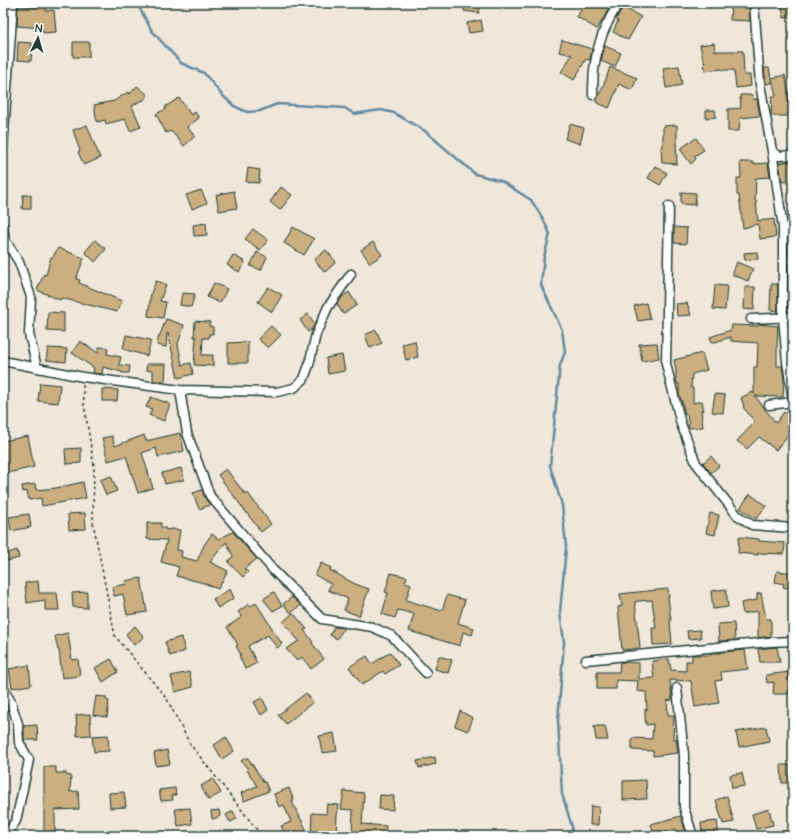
<svg xmlns="http://www.w3.org/2000/svg" width="796" height="839" font-family="'Architects Daughter',sans-serif">
  <rect width="100%" height="100%" fill="#efe7d9"/>
  <filter id="ink" filterUnits="userSpaceOnUse"><feTurbulence type="fractalNoise" baseFrequency=".025" numOctaves="2"/><feDisplacementMap in="SourceGraphic" scale="8" xChannelSelector="R" yChannelSelector="G"/><feConvolveMatrix kernelMatrix="1 2 1 2 8 2 1 2 1" color-interpolation-filters="sRGB"/></filter>
  <g filter="url(#ink)">
    <g fill="none" stroke-linecap="round" stroke-linejoin="round">
      <path stroke="#648aa2" stroke-width="2.5" d="M140,3V9L152,31L181,63L204,73L222,95L234,106L247,112L260,111L277,104L345,108L354,114L381,110L394,113L425,131L475,174L501,181L531,200L542,217L550,234L544,257L541,285L562,330L565,352L560,365L550,466L562,505L566,547L560,612L564,642L558,720L562,794L572,827L571,836"/>
    </g>
    <path fill="#cbaf80" stroke="#1f3d34" d="M35,3H46V11L54,10L56,32L43,33L42,28L17,26L18,6L36,7Z
      M465,3H480L479,13L464,11Z
      M585,3H598L609,9L597,29L577,17Z
      M731,4L749,5L750,21L730,20Z
      M793,4V17L784,18L782,6Z
      M623,7L641,17L628,40L613,32L618,21L616,19Z
      M481,20L483,31L469,33L467,23Z
      M562,40L592,49L590,60L586,59L574,80L561,72L572,55L559,52Z
      M18,42L32,43L31,61L17,60Z
      M73,42H89V57H73Z
      M714,43L715,51H743L744,75H750L751,86L736,88L734,70H722V69L705,71L704,59H703L700,45Z
      M605,46L621,53L615,67L601,61Z
      M679,66L682,85L666,88L663,68Z
      M610,67L637,78L632,90L619,84L609,108L596,102L606,79Z
      M764,68H769L772,83L766,84Z
      M785,75L789,93L788,116H771L772,96H776L772,78Z
      M137,86L148,95L143,101L142,100L132,106L141,127L130,131L125,119L106,124L105,120L97,122L94,105L114,101L128,92L130,94Z
      M740,95H752L753,99H757L760,116L740,118L739,131H728V109L741,108Z
      M179,98L191,115L195,112L199,118L187,127L195,136L184,146L171,131L166,133L156,114L166,109L165,107Z
      M706,110H715L716,117L706,118Z
      M570,124L584,128L580,144L565,139Z
      M87,125L100,158L84,165L78,152L80,151L73,130Z
      M677,125V145L676,142L677,164L662,163L661,147H663V126Z
      M696,138L704,150L694,156L696,159L691,164L680,149Z
      M793,161V181L782,182L779,163Z
      M740,162H753V164L768,163L770,177L756,178L755,201H756L758,221L774,219L776,237L760,239L758,224L743,228L739,195H737V178H741Z
      M655,166L667,173L660,185L648,178Z
      M248,168L260,170L259,183L246,182Z
      M281,187L292,195L280,210L270,202Z
      M201,190L207,203L192,209L186,195Z
      M234,191L237,208L219,211L216,195Z
      M681,192L696,193L695,205L681,204Z
      M23,195H31V209H22Z
      M206,223L207,235L194,236L193,225Z
      M293,227L314,239L304,255L284,243Z
      M674,227L687,228L686,244L674,243Z
      M253,229L268,240L260,250L245,239Z
      M95,240L106,249L95,262L85,252Z
      M373,242L382,255L370,263L361,250Z
      M58,248L84,258L76,279L80,280L79,283L122,301L117,312L61,298L60,300L37,290L44,274L46,275L51,257H53Z
      M326,250L336,262L325,272L314,260Z
      M257,252L267,257L261,270L250,266Z
      M757,252L758,259L745,260L744,253Z
      M233,255L245,262L239,272L227,265Z
      M737,262L753,269L748,281L733,275V272Z
      M156,281L166,284L160,301L166,302L163,318L148,316L151,293Z
      M214,283L227,289L220,303L207,297Z
      M771,284H778V311L770,310Z
      M715,285L727,286L725,310L713,309Z
      M268,287L282,295L272,312L258,302Z
      M745,287H755L754,310L744,309Z
      M349,292L357,305L343,314L337,304L342,297Z
      M182,293L195,294L191,307L180,305Z
      M646,303L650,319L638,321L634,306Z
      M687,303L691,315L677,316L676,304Z
      M48,312L64,313V332L47,331Z
      M308,314L315,324L312,329L308,332L300,320Z
      M166,319L184,325L178,344L182,365L191,363L193,374L178,378L168,333H167L166,347L157,345L159,335H160Z
      M195,321L210,322L209,326L213,327V334H209V338H203L202,355H213V366L194,365L196,337H194Z
      M759,324L778,326L777,346V366H782L784,379L783,397L755,396L776,423L784,412L793,419V433L790,437L788,435L776,450L759,437L747,449L737,441L755,422L743,407L744,406L741,398L752,392L754,394V367H757L758,343L731,341V337L715,342H712L710,337L731,330L732,325L758,326Z
      M271,326L281,335L268,348L258,339Z
      M376,330L382,343L370,348L365,335Z
      M126,335L151,340L147,356L123,349Z
      M80,341L98,353L99,347L108,348L107,354L121,357L119,365L130,366L129,373H122V372L103,367L102,374L93,373L94,368L72,353Z
      M415,341L418,357L406,360L402,344Z
      M248,342V363H228V343Z
      M657,343L659,358L642,361L639,344Z
      M48,348L67,349L66,362L46,360Z
      M702,353L707,370L692,374L691,388H693V403L702,401L704,411L701,410L703,427L689,428L687,414L685,415L682,401H681L679,393V384H677L676,380V370L674,360Z
      M342,355L345,371L328,374L326,358Z
      M147,364H166L165,381H153V371L146,370Z
      M40,383L60,385L58,403L38,401Z
      M102,389L118,390L117,401H102Z
      M715,394L725,395L723,413L712,412Z
      M151,397L170,404L164,421L149,415L152,409L146,407Z
      M180,433L184,451L158,457L156,448L142,453L153,488L138,493L126,456L108,461L102,438L112,436L115,446L144,435L146,441Z
      M28,436L34,467L3,474V441Z
      M81,448V463L66,464L65,449Z
      M711,456L719,466L711,473L703,463Z
      M181,468L184,480L165,484L162,473Z
      M226,469L245,494L247,492L271,524L261,532L218,475Z
      M111,476L117,491L106,495L100,480Z
      M83,482L86,498L42,506L41,498L29,500L27,491L23,492L22,486L35,484L36,490L56,488Z
      M202,490L205,498L210,505L199,509L193,493Z
      M750,494L766,506L756,519L740,508Z
      M85,513L86,529L69,530L68,514Z
      M710,513L719,515L715,535L706,533Z
      M29,514L31,527L11,531L9,517Z
      M147,523H161V527L165,528L166,530L172,529L180,530L177,550L182,551L181,557L197,561L204,545L212,534L218,539L233,532L257,559L244,569L248,572L243,577L228,562L233,556L226,542L210,562L228,571L218,589L204,583L176,576L179,567L161,562L167,540L147,539Z
      M739,537L759,539V541L785,543L784,554L758,553V555L738,553Z
      M17,550L19,558L3,562V555Z
      M321,563L331,568L330,570L355,584L369,589L359,616L344,610L348,599L328,590L331,584L315,575Z
      M777,571L793,573V589L783,587L784,584L775,582Z
      M391,573L407,577L405,582L411,584L406,600L442,611L447,595L465,600L458,623L474,628L472,635L463,632L460,646L409,631L414,614L398,610L395,618L382,614L388,593L385,592Z
      M141,578L147,612L127,615L123,594L114,596L113,587L126,584L125,581Z
      M38,581L39,593H57L59,610H45V600L27,603L25,583Z
      M230,589L234,598L218,608L213,599Z
      M668,589L669,597H668L671,621H670L672,644L653,645L652,628H656L652,600L638,601L635,602L640,648L622,650L618,607L622,606L620,594L647,591Z
      M726,589L728,607L713,609L711,591Z
      M87,592V608L73,607L72,593Z
      M274,592L282,606L273,611L263,599Z
      M761,593L766,619H771V636L758,638V611L743,614L741,603L757,600V594Z
      M292,597L301,605L291,613L283,604Z
      M256,603L282,644L277,648L268,635L248,646L257,663L245,669L239,655H241L236,646L238,645L227,627L242,617L238,612L249,604L251,606Z
      M293,613L307,629L304,630L313,642L312,643L324,659L311,669L302,657L297,661L286,649L299,641L283,622Z
      M734,623L735,640L719,641L718,624Z
      M135,626L144,637L134,645L126,634Z
      M334,627L344,628L337,639L330,635Z
      M700,630L701,638L688,639L687,631Z
      M68,633L72,660L78,659L80,676L62,678L59,650H58L55,636Z
      M181,637L185,651L170,656L165,642Z
      M777,647L780,662H760L758,649Z
      M745,650L748,669L721,672L722,680L715,681L719,703L695,707L691,681L670,680L672,700L667,701L668,715H674L673,739L676,738L678,753L653,756V751L632,750V738L652,739L653,724L646,725L645,716V709L647,710L646,692L637,691L638,681L616,680V689H597V672H619L620,662L639,663V679L654,678L652,661L669,659L671,670L686,671V661H692V655H711L710,653H720V652Z
      M390,652L399,665L385,674L383,671L362,685L349,667L367,656L372,664Z
      M439,656L452,660L448,673L435,669Z
      M111,659L118,672L103,682L95,668Z
      M29,665L31,685L12,688L9,669Z
      M189,672L193,687L175,692L171,676Z
      M789,672L788,694H773L774,682L767,683L766,675Z
      M306,693L313,702L286,724L278,715Z
      M96,696L106,697V700L109,701L107,717L93,715Z
      M262,698L268,710L261,715L254,702Z
      M460,711L473,718L468,731L455,726Z
      M90,714L91,735L77,736L76,715Z
      M37,725L38,740H24V726Z
      M594,726H605L608,740H596Z
      M766,727L769,741L739,747L736,732Z
      M334,733L337,751L322,753L319,736Z
      M108,735L109,751L94,752L92,736Z
      M226,737L234,751L222,759L214,745Z
      M167,750L170,764L156,766L154,753Z
      M435,757L436,764L419,768L417,761Z
      M245,758H248L264,783L265,782L269,791L244,801L241,793L257,786L247,770L248,769L241,761Z
      M781,765H790V783H782Z
      M44,767H56V773H66V775L71,776L70,792L78,791L79,809L55,810V832H44Z
      M742,773L745,786L732,788L730,775Z
      M213,779L221,793L208,800L201,786Z
      M646,780L647,799L623,800V781Z
      M175,788L176,795H172L173,800L161,801L159,790Z
      M289,788L294,801L292,802L307,831L296,836H286L281,826L291,822L284,805L279,807L274,794Z
      M344,791L364,793L362,824L386,826L385,836H352L353,810L341,809Z
      M124,792L126,807L110,808L109,793Z
      M380,795L394,796L393,810L379,809Z
      M727,796L734,822L723,824L716,800Z
      M327,804L339,805L337,815L336,836H311L312,813L326,814Z
      M591,806L599,807L598,825H590Z
      M190,808L192,824L178,826L175,809Z
      M769,809L773,825L756,829L752,814Z
      M219,810L220,816L216,818L212,819L211,811Z
      M233,811L237,819L230,822L226,815Z
      M681,816L687,836H678L676,829L654,835L651,824Z
      M717,821L719,836H702L701,823Z"/>
    <g fill="none" stroke-linecap="round" stroke-linejoin="round">
      <g stroke="#1f3d34" stroke-width="11">
        <path id="street" d="M754,3L760,84L772,151L783,228L790,234H793
          M593,95C593,84 593,74 595,63C598,42 607,21 619,3
          M3,147L13,4
          M772,151L779,156L793,155
          M669,206L666,364L681,424L696,463L737,515L752,525L793,528
          M3,226L5,240L19,262L31,297L29,334L37,368
          M783,228V318L787,362L793,399
          M751,319L793,317
          M3,361L83,377L180,390L277,392L294,388L304,379L309,365L316,334L328,307L351,274
          M180,390L187,433L210,496L273,570L322,619L372,627L392,636L426,673
          M769,405L793,402
          M586,660L769,642L793,641
          M3,688L11,702L18,724L19,742L29,760L16,821L7,833L3,834
          M677,688L684,755V808L693,836
          M785,836L793,834"/>
      </g>
      <path stroke="#1f3d34" stroke-width="1.5" stroke-dasharray="3 3" stroke-linecap="butt" d="M83,385L84,404L94,466L93,522L115,636L167,699L190,744L262,836"/>
      <use href="#street" stroke="#fff" stroke-width="8"/>
    </g>
  </g>
  <rect width="796" height="839" fill="none" stroke="#fff" stroke-width="16"/>
  <rect x="8" y="8" width="780" height="823" fill="none" stroke="#1f3d34" stroke-width="1.5" filter="url(#ink)"/>
  <g transform="translate(38 38) rotate(5)" stroke="#ffffff" stroke-width="3" paint-order="stroke">
  <path d="M0-3L7 15L0 10L-7 15Z" fill="#1f3d34"/>
  <text y="-6" font-size="11" font-weight="bold" text-anchor="middle" fill="#1f3d34">N</text>
  </g>
</svg>
